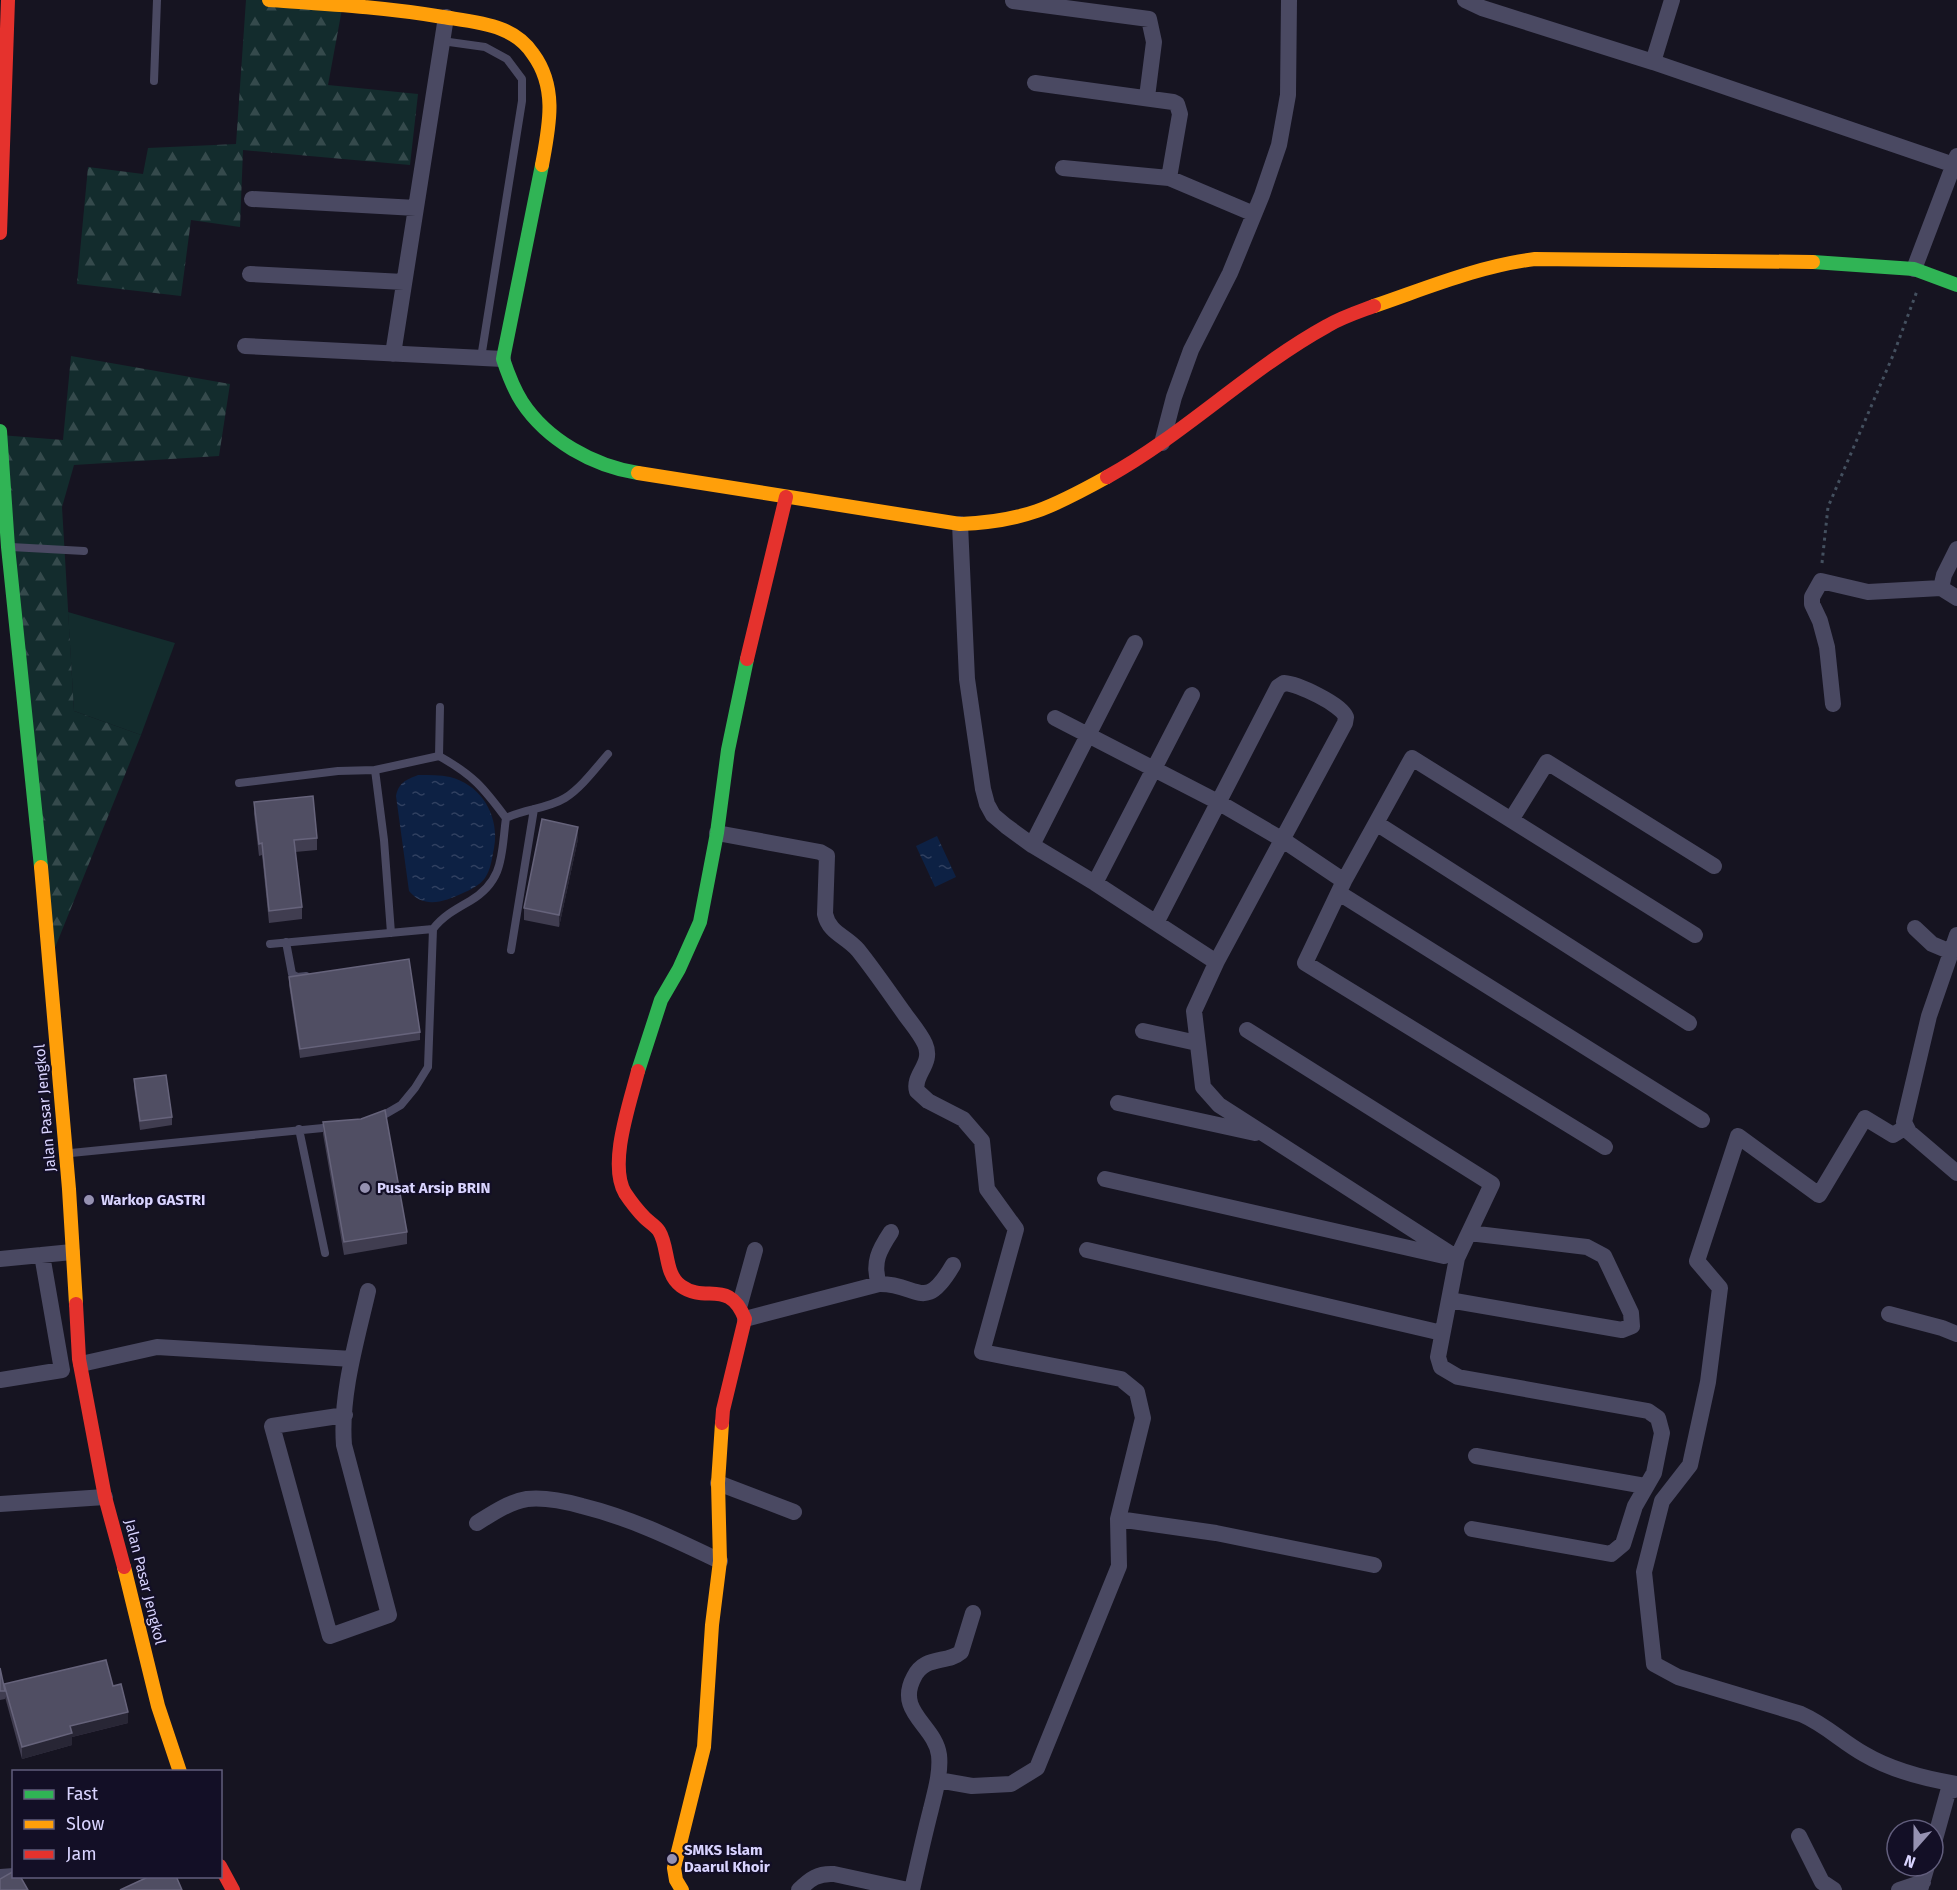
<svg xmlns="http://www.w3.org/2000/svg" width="1957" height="1890" font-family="'Fira Sans',sans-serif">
  <defs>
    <pattern id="forest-firs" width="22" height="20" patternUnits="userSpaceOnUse" patternTransform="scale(1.5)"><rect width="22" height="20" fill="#132c2d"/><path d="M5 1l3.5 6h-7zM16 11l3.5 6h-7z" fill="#354a4c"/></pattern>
    <pattern id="water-ripples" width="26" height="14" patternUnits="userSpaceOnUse" patternTransform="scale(1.5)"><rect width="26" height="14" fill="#0d2144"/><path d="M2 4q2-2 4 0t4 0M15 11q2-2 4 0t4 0" fill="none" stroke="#304060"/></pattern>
  </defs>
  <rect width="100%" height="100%" fill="#161421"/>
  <path fill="#132c2d" d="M68,612L175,643L141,735L74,711Z"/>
  <path fill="url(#forest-firs)" d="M246,0H274L342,9L328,85L418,94L410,165L243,150L240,227L191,220L181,296L77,284L88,167L143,174L148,148L236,144Z
    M71,356L230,384L219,456L74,465L62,507L74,711L141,735L50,960L0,435L63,440Z"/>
  <path fill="url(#water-ripples)" d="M418,775C429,775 440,775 450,777C482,785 500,817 494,848C492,858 491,869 485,878C480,885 470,890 463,893C444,902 424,909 409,891L396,796C399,782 406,780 418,775Z
    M937,836L956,877L935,887L916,846Z"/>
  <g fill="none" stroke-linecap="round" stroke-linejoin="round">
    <path stroke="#44505f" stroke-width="3" stroke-dasharray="3 4.5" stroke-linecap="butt" d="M1822,563L1828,507L1894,353L1917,291"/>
    <path stroke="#4a4962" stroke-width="8" d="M442,41L485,47L507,59L522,79V101L481,358
      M154,81L157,0
      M11,547L84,551
      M439,756L440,707
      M375,770L439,756C473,775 483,787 506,818
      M239,783L338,771L375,770L384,840L391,933
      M286,942L292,974L297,977L306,976
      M270,944L433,929
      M511,950L534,809
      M377,1119L401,1105L415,1088L428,1067L433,929C443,916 456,909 470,901C505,880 501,854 506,818C524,809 547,809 565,798C581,788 595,769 608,754
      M299,1129L325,1253
      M71,1153L333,1127"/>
    <path stroke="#4a4962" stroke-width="16" d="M1465,0L1482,8L1653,62L1954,165
      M1013,1L1149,19L1154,42L1147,97
      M1653,62L1672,0
      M1035,83L1173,102L1177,104L1180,114L1169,178L1254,214
      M1063,168L1169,178
      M252,199L416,208
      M1914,269L1957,156
      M250,274L404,282
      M245,346L503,359
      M393,354L446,17
      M1162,443L1174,397L1191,350L1230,273L1262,195L1279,145L1288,95L1289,0
      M960,524L967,679L983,789L987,804L993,815L1006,826L1032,845L1095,883L1210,958L1217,961
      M1941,588L1944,575L1957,549
      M1833,704L1827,647L1820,621L1812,604V597L1821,581L1868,592L1941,588L1957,598
      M1055,718L1218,802L1283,840L1344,881
      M1511,820L1547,762L1714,866
      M1376,823L1689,1023
      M717,833L820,852L827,856L825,914C829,933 846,936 858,950C874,970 889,992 904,1013C911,1023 920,1033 925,1044C934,1064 912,1075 917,1091L928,1101L963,1119L982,1141L987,1189L1016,1229L982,1352L1121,1379L1137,1392L1143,1418L1118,1519L1119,1566L1037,1768L1011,1784L972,1786L938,1780
      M1032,845L1135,643
      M1095,883L1192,695
      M1339,893L1702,1120
      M1156,923L1278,687L1284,683C1298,684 1341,704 1346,717L1345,723L1217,961L1194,1011L1203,1087L1219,1105L1457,1258
      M1915,928L1932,944L1951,952
      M1957,935L1929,1016L1904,1122L1909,1132L1957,1173
      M1247,1030L1492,1184L1457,1258L1438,1357L1441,1367L1458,1377L1648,1411L1658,1418L1662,1433L1654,1473L1635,1506L1623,1544L1611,1554L1472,1529
      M1143,1031L1197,1043
      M1118,1103L1255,1133
      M1906,1127L1893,1135L1865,1118L1819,1195L1738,1136L1697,1261L1720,1288L1708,1382L1690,1465L1662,1501L1644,1572L1654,1664L1678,1677L1801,1714C1826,1725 1841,1741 1864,1754C1891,1770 1926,1779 1957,1784
      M1605,1147L1305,963L1344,881L1412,758L1695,935
      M1105,1179L1444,1256
      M1087,1250L1442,1333
      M0,1259L72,1252
      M879,1284C872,1263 879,1250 891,1232
      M1449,1300L1622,1330L1632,1326L1631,1313L1604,1256L1587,1247L1469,1233
      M740,1304L755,1250
      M1889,1314L1942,1328L1957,1334
      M745,1319L879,1284C918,1283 924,1315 953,1265
      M81,1364L157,1347L352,1359
      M0,1380L62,1370L42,1255
      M345,1415L272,1426L330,1636L389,1615L344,1445C340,1395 357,1339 368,1291
      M1476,1456L1645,1486
      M718,1483L794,1512
      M0,1504L105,1497
      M1118,1519L1216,1533L1374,1565
      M477,1523C493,1513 509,1502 527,1499C546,1497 564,1501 582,1506C631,1518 674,1539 720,1561
      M1799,1836L1822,1882L1834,1890
      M1933,1846L1948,1792L1957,1789
      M0,1877L14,1876
      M799,1890C810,1879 818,1873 834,1874L908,1890
      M912,1890C918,1863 924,1836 931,1809C935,1792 941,1773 939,1755C935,1725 895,1712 914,1677C925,1655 947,1664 961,1652L973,1613
      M1899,1890L1923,1882
      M1920,1890L1927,1866"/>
    <path stroke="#30b455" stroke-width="14" d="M542,165L503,359C508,374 513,388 522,402C547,440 593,466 638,473
      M1813,262L1914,269L1957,285
      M0,431L8,547L41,867
      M638,1071L661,1000L679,969L700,922L717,833L728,750L747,659"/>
    <path stroke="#ff9f0a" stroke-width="14" d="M269,0C327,4 385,7 443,17C462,20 483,22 501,29C514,34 525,42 533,54C558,88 549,127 542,165
      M1374,306C1427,288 1479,266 1535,259L1813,262
      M638,473L960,524C1023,522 1053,507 1107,477
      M41,867L69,1189L76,1304
      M124,1567L158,1706L180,1772
      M682,1890L676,1880L674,1868L704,1747L712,1625L720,1561L718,1483L722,1423"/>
    <path stroke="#e5322d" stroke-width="14" d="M0,233L8,0
      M1107,477C1185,434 1249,369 1327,326C1342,317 1358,312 1374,306
      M747,659L786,497
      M638,1071C630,1103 608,1164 625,1193C631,1202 638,1211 645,1218C649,1222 656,1226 659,1231C669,1247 664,1274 681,1286C706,1304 729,1278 745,1319L723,1410L722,1423
      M76,1304L79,1359L105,1497L124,1567
      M220,1866L233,1890"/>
  </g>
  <path fill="#403d50" d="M254,802L317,838V850L295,852L302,907V919L269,923L262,855L259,856L254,814Z
    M578,839L559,927L524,920V908Z
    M289,977L420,1032V1040L300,1058L289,985Z
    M134,1079L172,1117V1125L140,1130L134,1087Z
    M323,1122L407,1232V1244L344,1255L323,1134Z
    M0,1668L4,1689V1684L113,1686L128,1723L72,1737V1745L22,1759L5,1697V1699L0,1700Z"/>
  <path fill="#282635" d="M578,827V839L559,927V915Z
    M128,1712V1723L72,1737V1745L22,1759V1747L70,1726Z"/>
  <path fill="#504e63" stroke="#66637b" stroke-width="1.5" d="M313,796L317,838L294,840L302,907L269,911L262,843L259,844L254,802Z
    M542,819L578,827L559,915L524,908Z
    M409,959L420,1032L300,1049L289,977Z
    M166,1075L172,1117L140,1121L134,1079Z
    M385,1110L407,1232L344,1242L323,1122L361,1119Z
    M106,1660L113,1686L121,1684L128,1712L70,1726L72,1733L22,1747L4,1684Z
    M0,1668L5,1691H0Z
    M14,1871V1876H20L28,1890H0V1879Z
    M150,1876H176L182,1890H120Z"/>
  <g fill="#9591b1" stroke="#130f26" stroke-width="2">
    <circle cx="365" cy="1188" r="6"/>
    <circle cx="89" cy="1200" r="6"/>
    <circle cx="672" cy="1859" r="6"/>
  </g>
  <g text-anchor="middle" stroke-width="4.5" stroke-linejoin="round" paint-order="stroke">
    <g font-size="15" fill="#d9d4ff" stroke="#130f26">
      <text transform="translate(45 1108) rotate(-95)" y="5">Jalan Pasar Jengkol</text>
      <text transform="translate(145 1582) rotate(76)" y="5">Jalan Pasar Jengkol</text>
    </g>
    <g font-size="15" font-weight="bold" fill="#d9d4ff" stroke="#130f26" text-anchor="start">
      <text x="377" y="1193">Pusat Arsip BRIN</text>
      <text x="101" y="1205">Warkop GASTRI</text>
      <text x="684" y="1855">SMKS Islam<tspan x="684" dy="17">Daarul Khoir</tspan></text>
    </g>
  </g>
  <rect x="12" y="1770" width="210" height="108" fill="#130f26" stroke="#625e7d" stroke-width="1.5"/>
  <rect x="24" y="1790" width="30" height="9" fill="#30b455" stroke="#625e7d" stroke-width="1.5"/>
  <text x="66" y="1800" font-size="18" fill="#d9d4ff">Fast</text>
  <rect x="24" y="1820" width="30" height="9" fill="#ff9f0a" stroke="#625e7d" stroke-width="1.5"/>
  <text x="66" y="1830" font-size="18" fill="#d9d4ff">Slow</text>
  <rect x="24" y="1850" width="30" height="9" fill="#e5322d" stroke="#625e7d" stroke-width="1.5"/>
  <text x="66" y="1860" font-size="18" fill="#d9d4ff">Jam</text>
  <g transform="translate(1915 1848) rotate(201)"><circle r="28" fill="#130f26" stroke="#625e7d" stroke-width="1.5"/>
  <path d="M0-4.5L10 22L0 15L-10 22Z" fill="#9591b1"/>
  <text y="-9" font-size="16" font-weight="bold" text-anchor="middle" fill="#d9d4ff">N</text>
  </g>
</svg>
